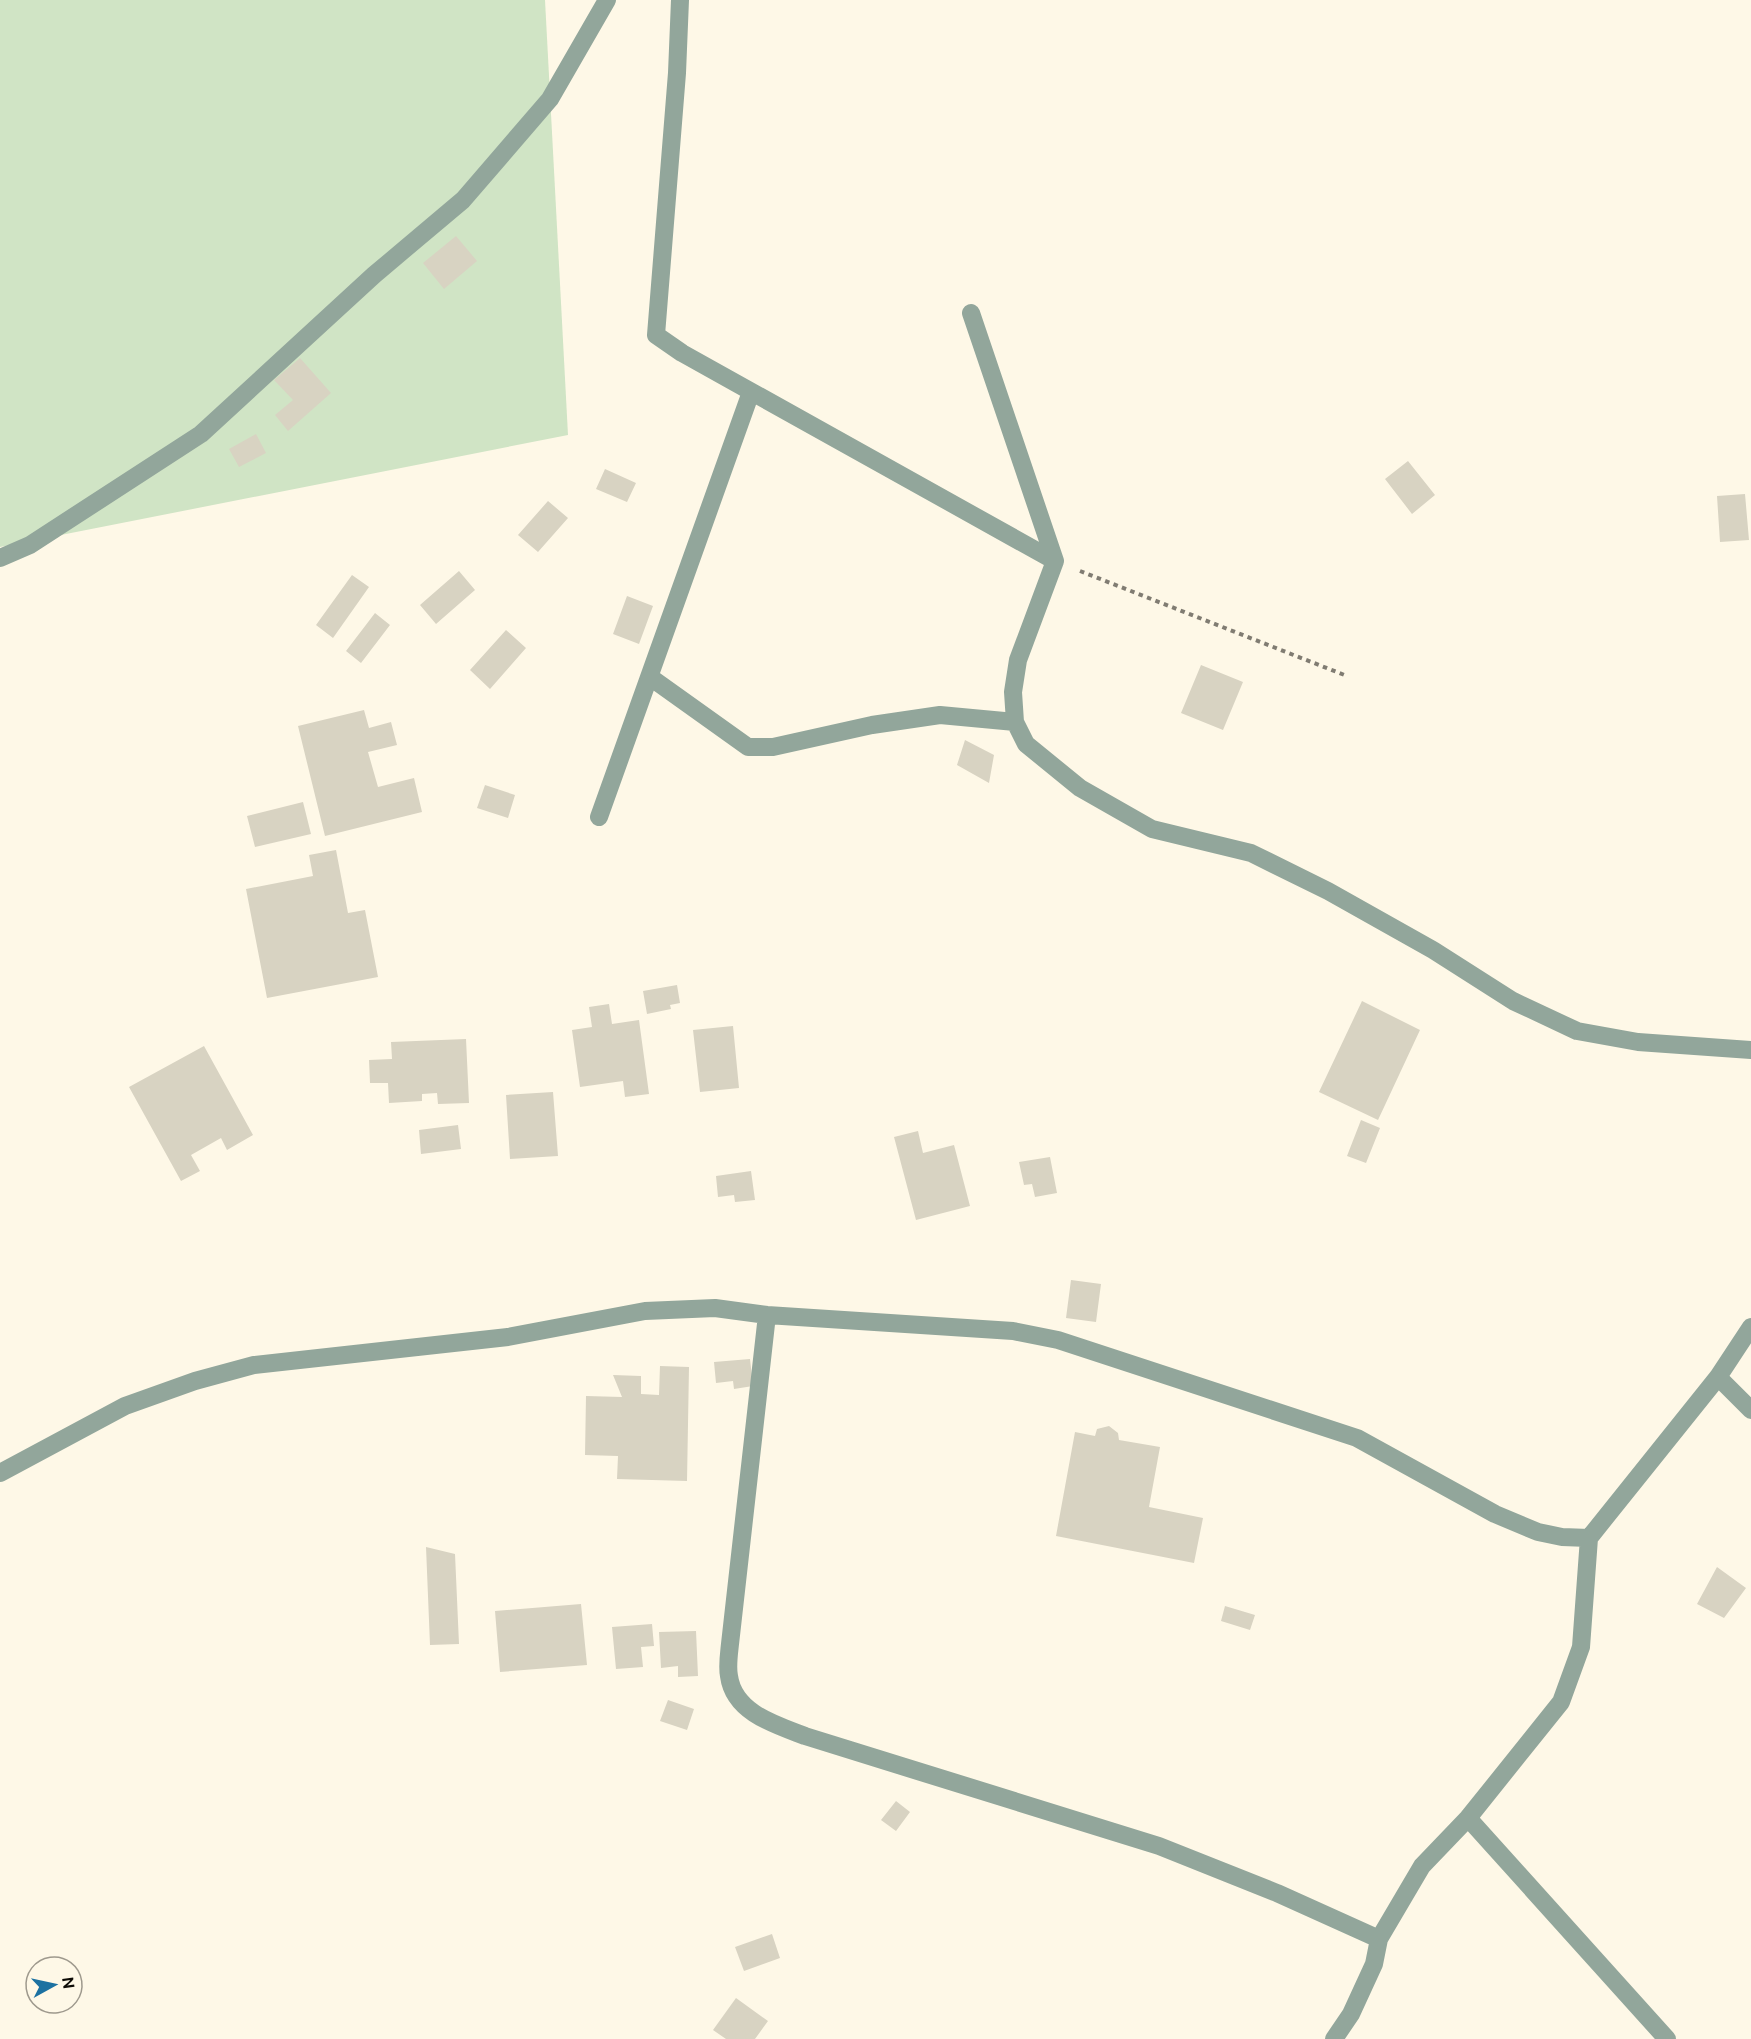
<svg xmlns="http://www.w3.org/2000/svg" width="1751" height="2039" font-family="Ubuntu,sans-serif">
  <rect width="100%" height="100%" fill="#fef8e7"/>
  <path fill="#d0e4c5" d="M0,0H545L568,435L0,547Z"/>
  <path fill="#d8d3c2" d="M456,236L477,261L444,289L423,263Z
    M300,358L331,393L288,431L275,415L293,400L274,380Z
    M256,434L266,453L239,467L229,449Z
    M1408,461L1435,495L1412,514L1385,479Z
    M605,469L636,483L627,502L596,489Z
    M1745,494L1749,540L1720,542L1717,496Z
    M548,501L568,518L538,552L518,535Z
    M459,571L475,590L436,624L420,605Z
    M352,575L369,587L333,638L316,625Z
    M627,596L653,606L639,644L613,634Z
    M375,613L390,625L361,663L346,651Z
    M506,630L526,648L490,689L470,670Z
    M1201,665L1243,682L1223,730L1181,713Z
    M364,710L369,728L391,722L397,745L368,752L378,787L414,778L422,812L325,836L298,726Z
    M965,740L994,755L989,783L957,765Z
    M485,785L515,795L508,818L477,808Z
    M303,802L311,834L255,847L247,816Z
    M336,850L348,913L365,910L378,977L267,998L246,889L313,876L309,855Z
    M677,985L680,1003L670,1005L671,1009L647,1014L643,991Z
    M1362,1001L1420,1030L1378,1120L1319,1092Z
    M609,1004L612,1024L639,1020L649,1094L625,1097L623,1081L580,1087L572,1030L592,1027L589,1007Z
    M733,1026L739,1088L700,1092L693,1030Z
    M466,1039L469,1103L438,1104L437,1093L422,1094V1101L389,1103L388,1083H370L369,1060L392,1059L391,1042Z
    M204,1046L253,1135L227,1150L221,1138L191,1155L200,1171L181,1181L129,1087Z
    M553,1092L558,1156L510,1159L506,1095Z
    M1361,1120L1380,1128L1366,1163L1347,1156Z
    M458,1125L461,1149L421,1154L419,1130Z
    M918,1131L923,1153L954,1145L970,1206L916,1220L894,1137Z
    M1050,1157L1057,1193L1035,1197L1032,1184L1024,1185L1019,1162Z
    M751,1171L755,1200L735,1202L734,1195L718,1197L716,1176Z
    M1071,1280L1101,1284L1096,1322L1066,1318Z
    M750,1359L753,1386L734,1389L733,1381L716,1383L714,1362Z
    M660,1366L689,1367L687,1481L617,1479L618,1456L585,1455L586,1396L622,1397L613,1375L641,1376V1394L659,1395Z
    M1109,1426L1118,1433L1119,1440L1160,1447L1149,1507L1203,1518L1194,1563L1056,1536L1075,1432L1095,1436L1097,1429Z
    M426,1547L455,1554L459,1644L430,1645Z
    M1717,1567L1746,1588L1724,1618L1697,1604Z
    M581,1604L587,1665L500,1672L495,1611Z
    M1225,1606L1255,1615L1250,1630L1221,1621Z
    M652,1624L654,1646L641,1647L643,1667L616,1669L612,1627Z
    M696,1631L698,1676L678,1677V1666L661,1668L659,1632Z
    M668,1700L694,1709L687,1730L660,1721Z
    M896,1801L910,1812L896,1831L881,1820Z
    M772,1934L780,1958L744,1971L735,1947Z
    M736,1998L768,2021L755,2039H726L713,2030Z"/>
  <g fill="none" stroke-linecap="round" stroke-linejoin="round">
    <path stroke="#807c72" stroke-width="4" stroke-dasharray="4.5 4.5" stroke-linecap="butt" d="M1080,571L1347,676"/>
    <path stroke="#92a69b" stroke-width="18" d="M680,0L677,73L656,335L682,353L1055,561
      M971,313L1055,561L1018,660L1013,692L1015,722L1026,744L1080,788L1152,829L1251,853L1328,891L1433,950L1513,1001L1577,1031L1638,1042L1751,1050
      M0,558L30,545L201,434L374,275L463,200L550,99L607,0
      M650,677L748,747H773L872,725L940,715L1015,722
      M599,817L751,392
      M767,1315L730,1644C729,1654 727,1666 729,1676C734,1713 776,1725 805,1736L1159,1846L1277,1893L1379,1939
      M1718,1377L1751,1410
      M0,1473L125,1406L195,1381L254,1365L508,1337L645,1311L715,1308L767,1315L1013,1331L1058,1340L1357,1438L1495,1514L1538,1532L1562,1537L1589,1538L1718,1377L1751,1327
      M1468,1818L1667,2039
      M1334,2039L1351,2014L1374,1964L1379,1939L1422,1866L1468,1818L1561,1702L1581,1647L1589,1538"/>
  </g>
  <g transform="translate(54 1985) rotate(82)"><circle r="28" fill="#fef8e7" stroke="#9e998d" stroke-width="1.5"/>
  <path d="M0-4.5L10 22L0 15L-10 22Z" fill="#1c71a1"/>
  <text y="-9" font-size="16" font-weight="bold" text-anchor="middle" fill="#0d0b06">N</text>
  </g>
</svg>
